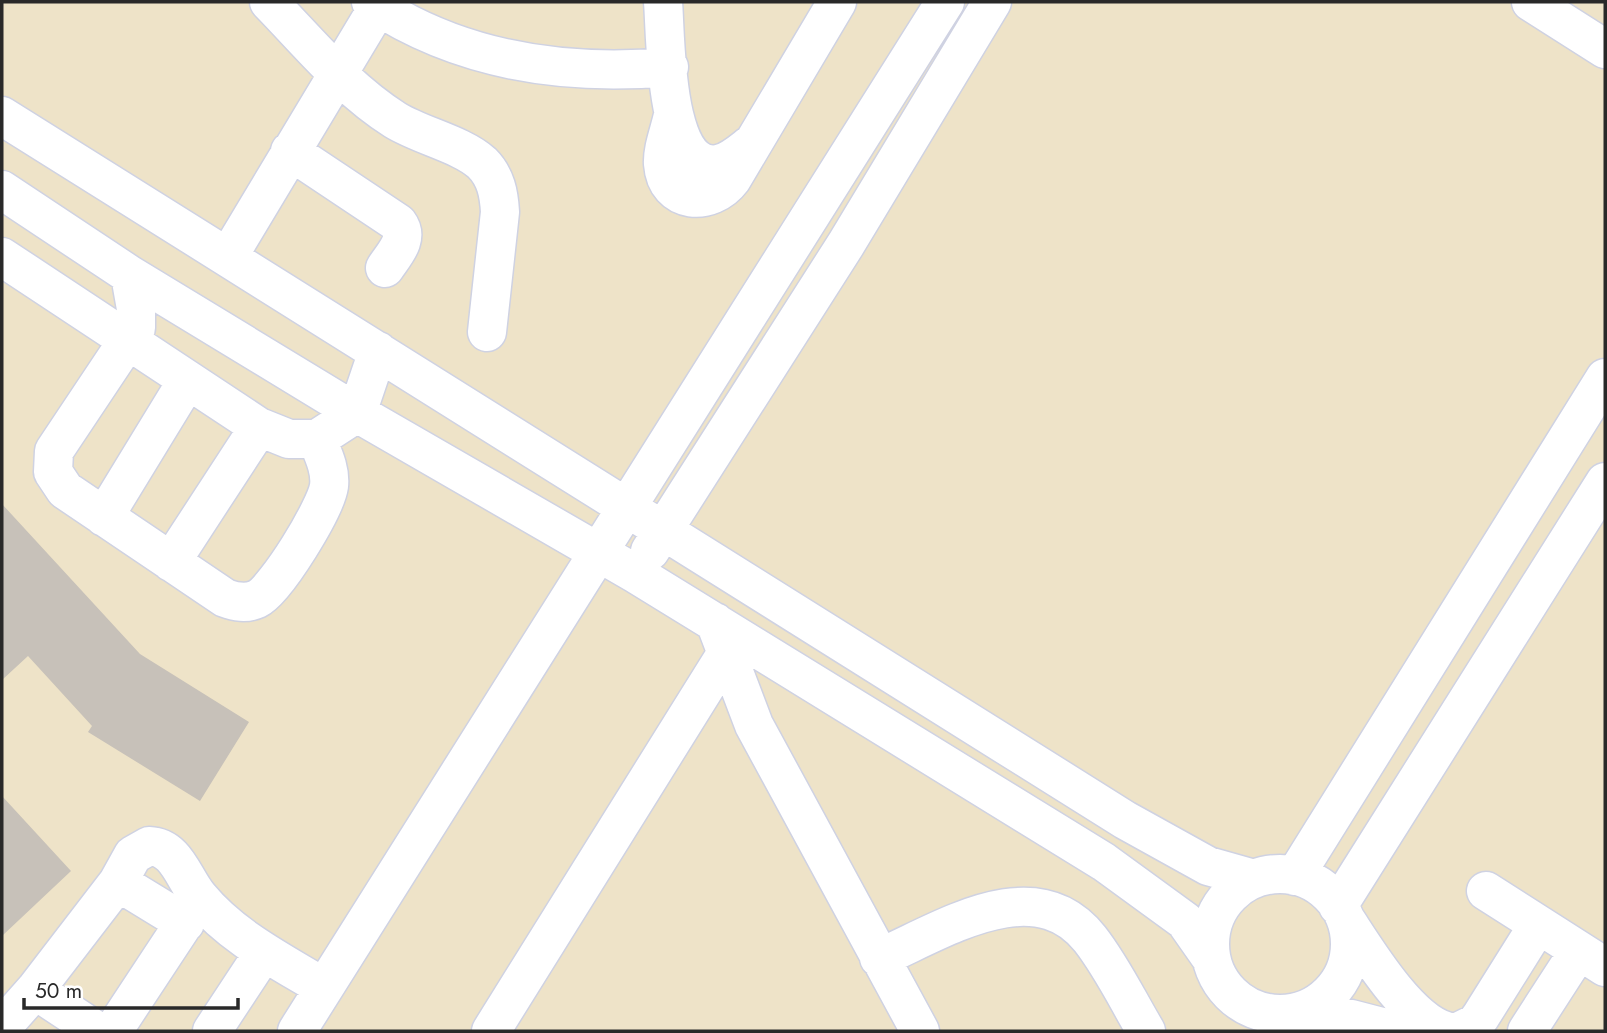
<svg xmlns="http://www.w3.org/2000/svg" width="1607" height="1033" font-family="Jost,sans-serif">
  <rect width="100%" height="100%" fill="#ece4d9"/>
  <path fill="#eee3c8" d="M2,2H1605V1031H2Z"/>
  <path fill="#c7c1b9" d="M2,504L140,654L249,722L200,801L88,732L92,726L28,656L2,680Z
    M2,796L71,871L2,936Z"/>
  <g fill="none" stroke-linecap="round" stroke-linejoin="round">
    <g stroke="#cfd2e2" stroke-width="41">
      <path id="minor" d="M269,2C309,43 346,89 395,120C421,136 461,144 482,163C496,177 499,194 500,212L487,332
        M371,2C460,61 565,76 669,67
        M663,2C666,36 663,174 718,164C730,162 741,152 750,145
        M1531,2L1605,49
        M673,115C670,130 662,149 663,164C666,205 711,207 732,179L837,2
        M2,116L1125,820L1208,866L1254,879
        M290,151L398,223C410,239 394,254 385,268
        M2,190L130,275L357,413L636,574L1104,862L1185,921L1211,958
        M2,257L259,427L289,439H317L357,413L378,351
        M228,257L381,2
        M130,275L136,309V328L54,451L53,472L65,490L225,598C236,602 246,604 257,599C276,590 326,508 329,486C331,470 323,454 317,439
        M104,517L187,381
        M650,551L846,244L992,2
        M171,562L259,427
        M715,622L754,725L920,1031
        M1210 944a70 70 0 1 1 140 0a70 70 0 1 1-140 0Z
        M1295,876L1605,378
        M118,882L185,923
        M1486,891L1605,967
        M1338,906L1605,482
        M1346,920C1367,952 1408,1020 1446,1031
        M879,958C942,931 1034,869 1090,939C1112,967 1128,1001 1146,1031
        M35,990L97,1031
        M1293,1013L1351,1019L1397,1031
        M2,1027L35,990L118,882L133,855L149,846C177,847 183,878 199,897C232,937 280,961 323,987
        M113,1031L200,899
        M212,1031L264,952
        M297,1031L945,2
        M491,1031L726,654
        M1460,1031L1476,1023L1481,1016L1538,925
        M1527,1031L1578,952"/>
    </g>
    <use href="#minor" stroke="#fff" stroke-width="38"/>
  </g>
  <rect width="1607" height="1033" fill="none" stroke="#292929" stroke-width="7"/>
  <path d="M24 998v10h214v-10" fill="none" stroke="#292929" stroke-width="3.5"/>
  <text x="35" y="998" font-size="21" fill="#292929" stroke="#ffffff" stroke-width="5" paint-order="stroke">50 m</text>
</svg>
